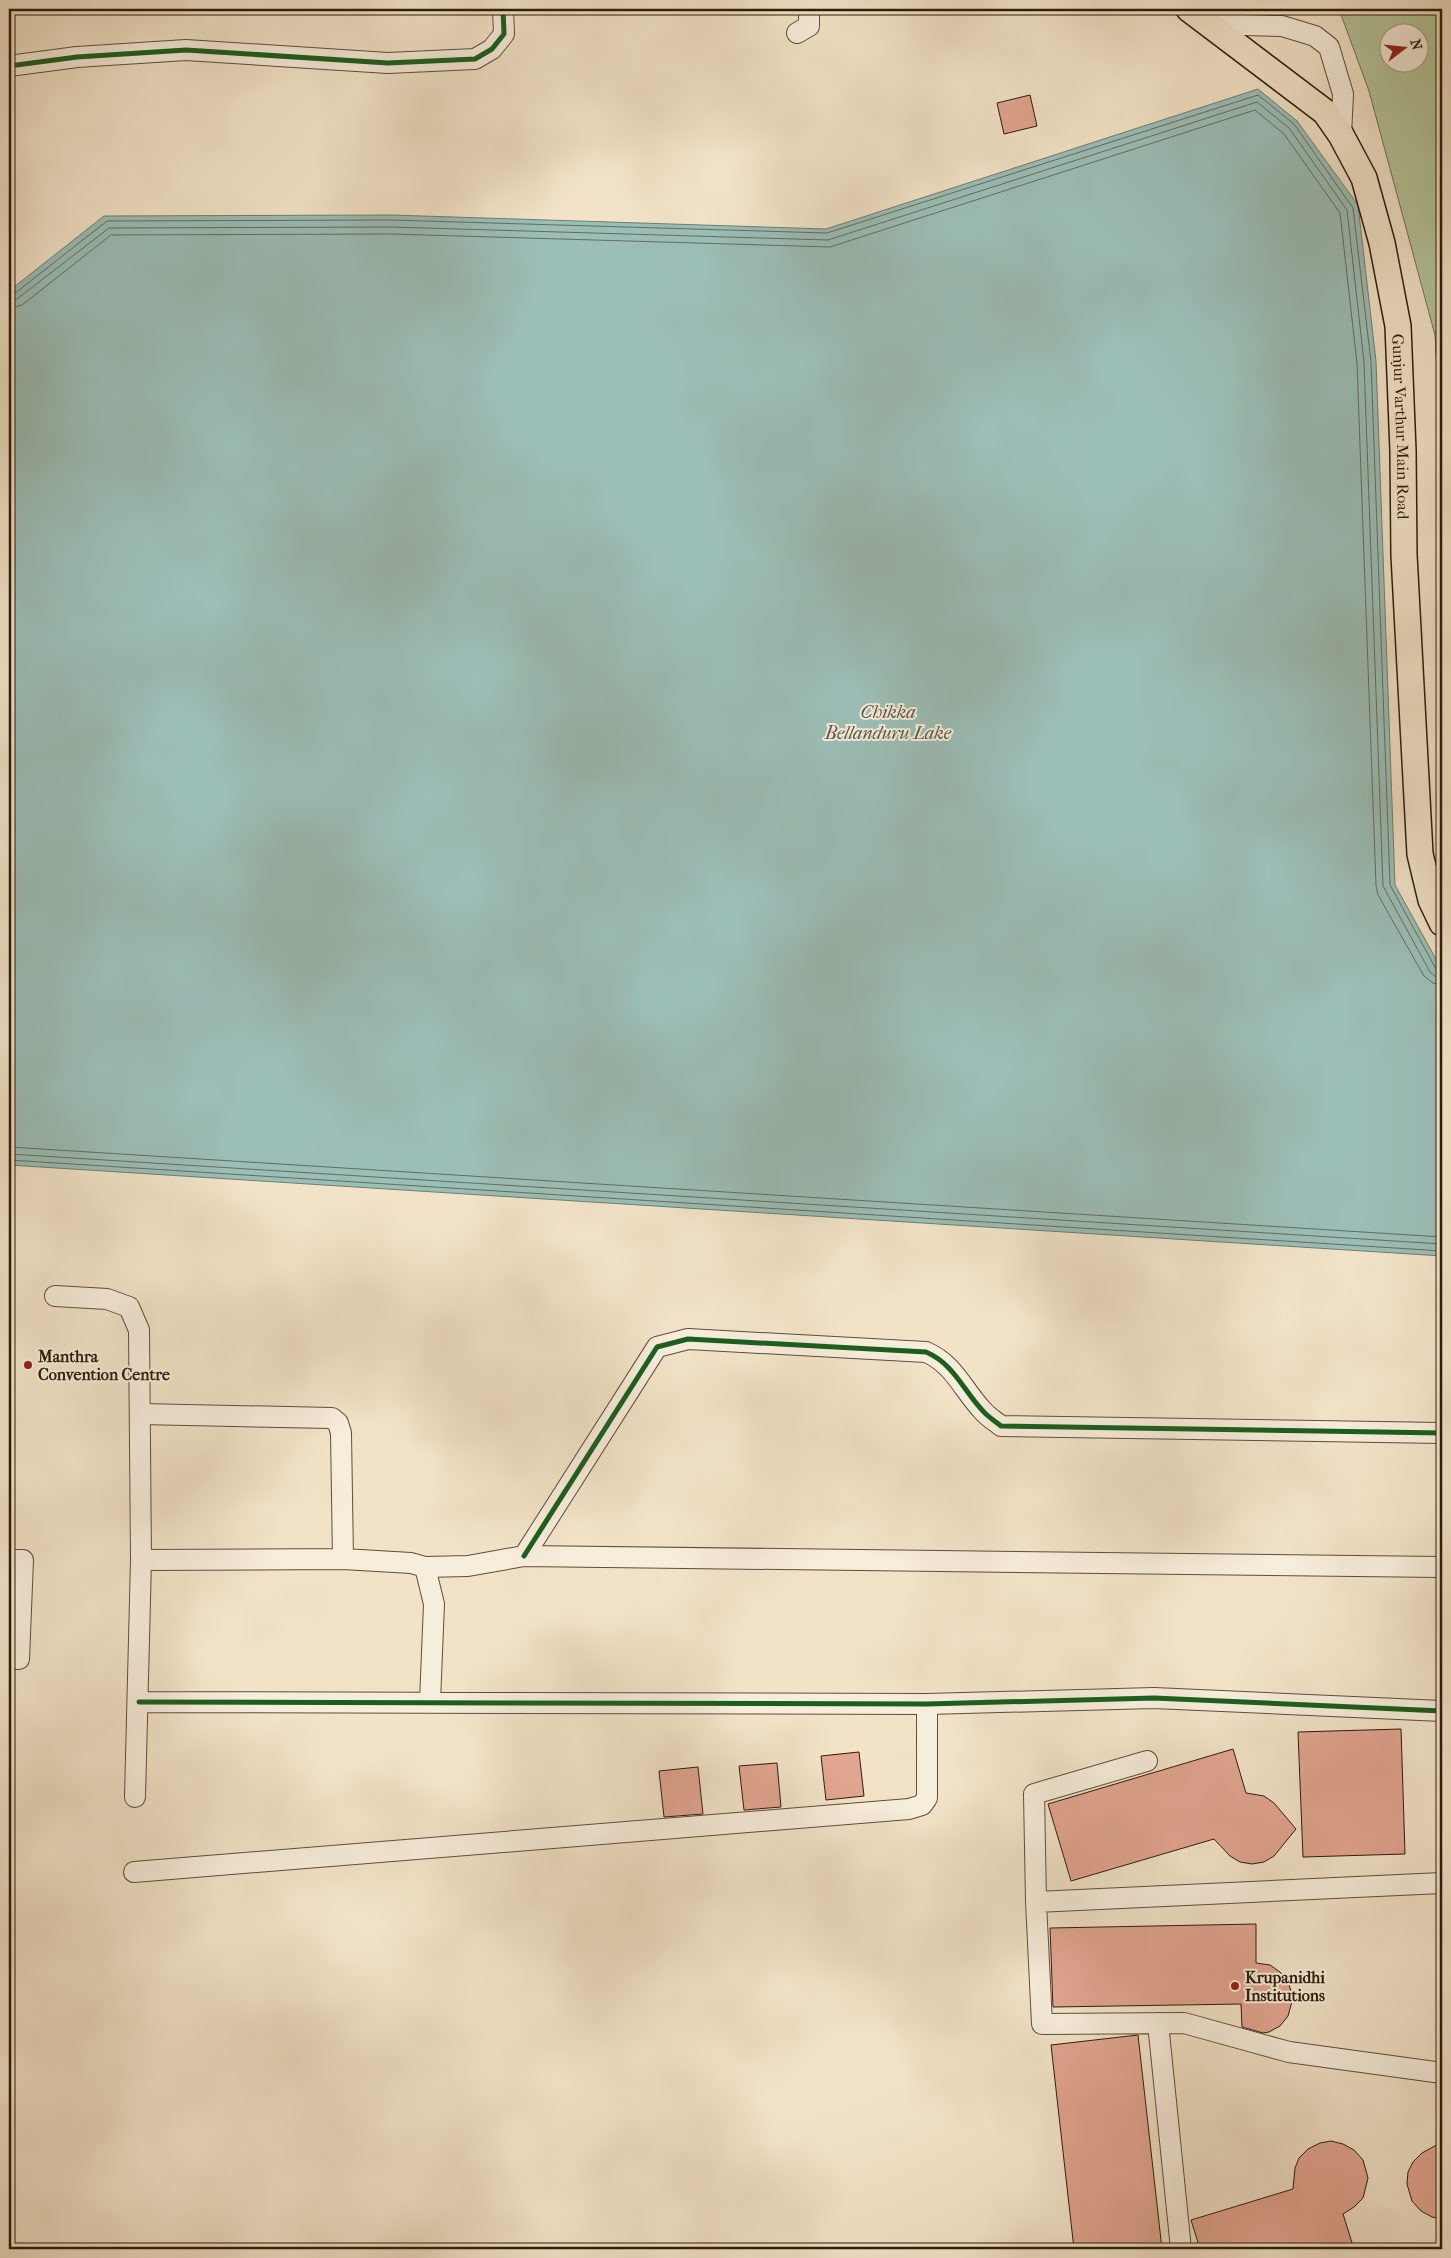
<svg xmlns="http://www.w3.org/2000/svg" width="1451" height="2258" font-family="'IM FELL French Canon',serif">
  <rect width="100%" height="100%" fill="#f2e3c8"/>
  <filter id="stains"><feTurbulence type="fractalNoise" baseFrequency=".004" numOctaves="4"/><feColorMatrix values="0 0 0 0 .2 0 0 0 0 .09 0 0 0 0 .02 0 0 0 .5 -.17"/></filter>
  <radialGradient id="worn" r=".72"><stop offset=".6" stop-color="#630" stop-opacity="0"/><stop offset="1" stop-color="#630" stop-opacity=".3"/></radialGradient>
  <path fill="#b4c59b" stroke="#707052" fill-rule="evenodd" d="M1339,9H1442V473L1435,335L1369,91ZM1388,32H1418V62H1388Z"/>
  <path fill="#9bbeb7" stroke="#6f7d72" d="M1258,89L1297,121L1358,205L1376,361L1395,885L1442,970V1256L9,1165V291L104,216L391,215L826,229Z"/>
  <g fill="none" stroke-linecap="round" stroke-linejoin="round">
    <path stroke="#646d60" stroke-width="1" d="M9,295L14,294L107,221L391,220L827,233L1258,95L1294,124L1353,208L1371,362L1390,885L1436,969L1442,971
      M9,301L17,299L109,228L391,227L828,240L1257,102L1289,128L1347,210L1364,362L1383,886L1430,972L1436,977L1442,978
      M9,309L22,305L111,235L391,234L830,247L1255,110L1284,134L1340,213L1357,363L1376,886L1378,895L1424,976L1433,983L1442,985
      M9,1147L1442,1237
      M9,1154L1442,1244
      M9,1160L1442,1251"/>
  </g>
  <path fill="#e2a591" stroke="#2c1c0a" d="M1030,95L1037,126L1004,134L997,103Z
    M1401,1729L1405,1854L1303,1857L1298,1732Z
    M1233,1749L1246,1793L1264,1796L1274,1803L1296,1829L1274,1856L1264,1862L1252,1864L1240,1862L1230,1856L1214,1839L1071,1881L1048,1804Z
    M859,1752L864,1796L826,1800L821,1756Z
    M777,1763L781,1807L744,1810L739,1766Z
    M698,1767L703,1814L664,1817L659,1771Z
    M1256,1924V1963L1270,1965L1280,1972L1288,1981L1293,1998L1288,2016L1280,2026L1269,2032L1263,2033L1242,2027L1241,2004L1053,2007L1050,1928Z
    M1138,2035L1162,2249H1074L1051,2045Z
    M1331,2141L1343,2144L1354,2150L1363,2160L1368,2178L1363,2198L1354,2207L1343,2214L1354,2249H1200L1191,2220L1293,2189L1295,2168L1299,2158L1308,2149L1320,2143Z
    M1442,2142V2219L1432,2217L1421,2211L1412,2201L1407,2184L1408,2172L1413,2162L1422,2153Z"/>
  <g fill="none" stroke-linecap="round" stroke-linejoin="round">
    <g stroke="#5e4e3a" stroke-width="22">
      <path id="minor" d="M1206,24L1282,26L1315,36L1329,47L1343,94L1341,135
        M797,33L809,26V9
        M9,66L77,57L186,50L388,63L475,59L492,49L504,34L503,9
        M55,1296L107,1299L129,1307L139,1330L141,1560L135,1797
        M140,1414L332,1418L338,1423L341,1433L343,1559
        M524,1556L657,1347L688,1339L926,1352C954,1364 963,1390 983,1411C988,1417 995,1421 1001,1426L1442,1433
        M9,1560H23L19,1659H9
        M141,1560L343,1559L411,1563L425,1567L468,1566L524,1556L1442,1567
        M425,1567L434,1604L430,1701
        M139,1702L927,1704L1154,1698L1442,1711
        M134,1872L909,1809L922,1805L927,1798V1704
        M1442,1883L1036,1902L1042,2024L1184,2023L1289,2052L1442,2073
        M1036,1902L1034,1794L1147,1761
        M1158,2023L1181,2249"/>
    </g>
    <g stroke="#2c1c0a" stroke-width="28">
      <g id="major">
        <path id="s1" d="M1189,9L1325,112L1341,135L1364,178L1382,243L1398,326L1403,451L1404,555L1420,854L1431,900L1442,923"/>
      </g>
    </g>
    <use href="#minor" stroke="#f7eddb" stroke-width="20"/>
    <use href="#major" stroke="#f2e3c8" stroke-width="25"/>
    <g stroke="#f7eddb" stroke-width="8">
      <path id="cycleway" d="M9,66L77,57L186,50L388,63L475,59L492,49L504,34L503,9
        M524,1556L657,1347L688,1339L926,1352C954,1364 963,1390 983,1411C988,1417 995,1421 1001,1426L1442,1433
        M139,1702L927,1704L1154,1698L1442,1711"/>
    </g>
    <use href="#cycleway" stroke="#1b5e20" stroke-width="5"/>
  </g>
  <g fill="#8f2418" stroke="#f7eddb" stroke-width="2">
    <circle cx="28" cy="1365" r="5"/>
    <circle cx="1235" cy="1986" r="5"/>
  </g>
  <g text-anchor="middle" stroke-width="4" stroke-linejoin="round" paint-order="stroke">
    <g font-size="16" fill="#2c1c0a" stroke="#f7eddb">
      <text dy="6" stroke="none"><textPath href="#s1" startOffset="500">Gunjur Varthur Main Road</textPath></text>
    </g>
    <g font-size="16" font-weight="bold" fill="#2c1c0a" stroke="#f7eddb" text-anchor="start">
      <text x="38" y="1362">Manthra<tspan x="38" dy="18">Convention Centre</tspan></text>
      <text x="1245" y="1983">Krupanidhi<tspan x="1245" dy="18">Institutions</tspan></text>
    </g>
    <g font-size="18" font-style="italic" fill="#535547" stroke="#f7eddb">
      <text x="888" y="718">Chikka<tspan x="888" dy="21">Bellanduru Lake</tspan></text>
    </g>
  </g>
  <rect width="1451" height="2258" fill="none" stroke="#f2e3c8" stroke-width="30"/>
  <rect x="10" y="10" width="1431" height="2238" fill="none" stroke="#2c1c0a" stroke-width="2.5"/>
  <rect x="15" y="15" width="1421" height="2228" fill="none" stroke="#2c1c0a"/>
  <g transform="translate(1404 48) rotate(74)"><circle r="24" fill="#f7eddb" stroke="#a69987"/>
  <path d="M0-4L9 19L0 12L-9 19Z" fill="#8f2418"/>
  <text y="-8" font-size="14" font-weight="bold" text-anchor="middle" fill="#2c1c0a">N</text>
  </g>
  <rect width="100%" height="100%" filter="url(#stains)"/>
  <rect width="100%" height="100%" fill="url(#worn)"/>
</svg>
